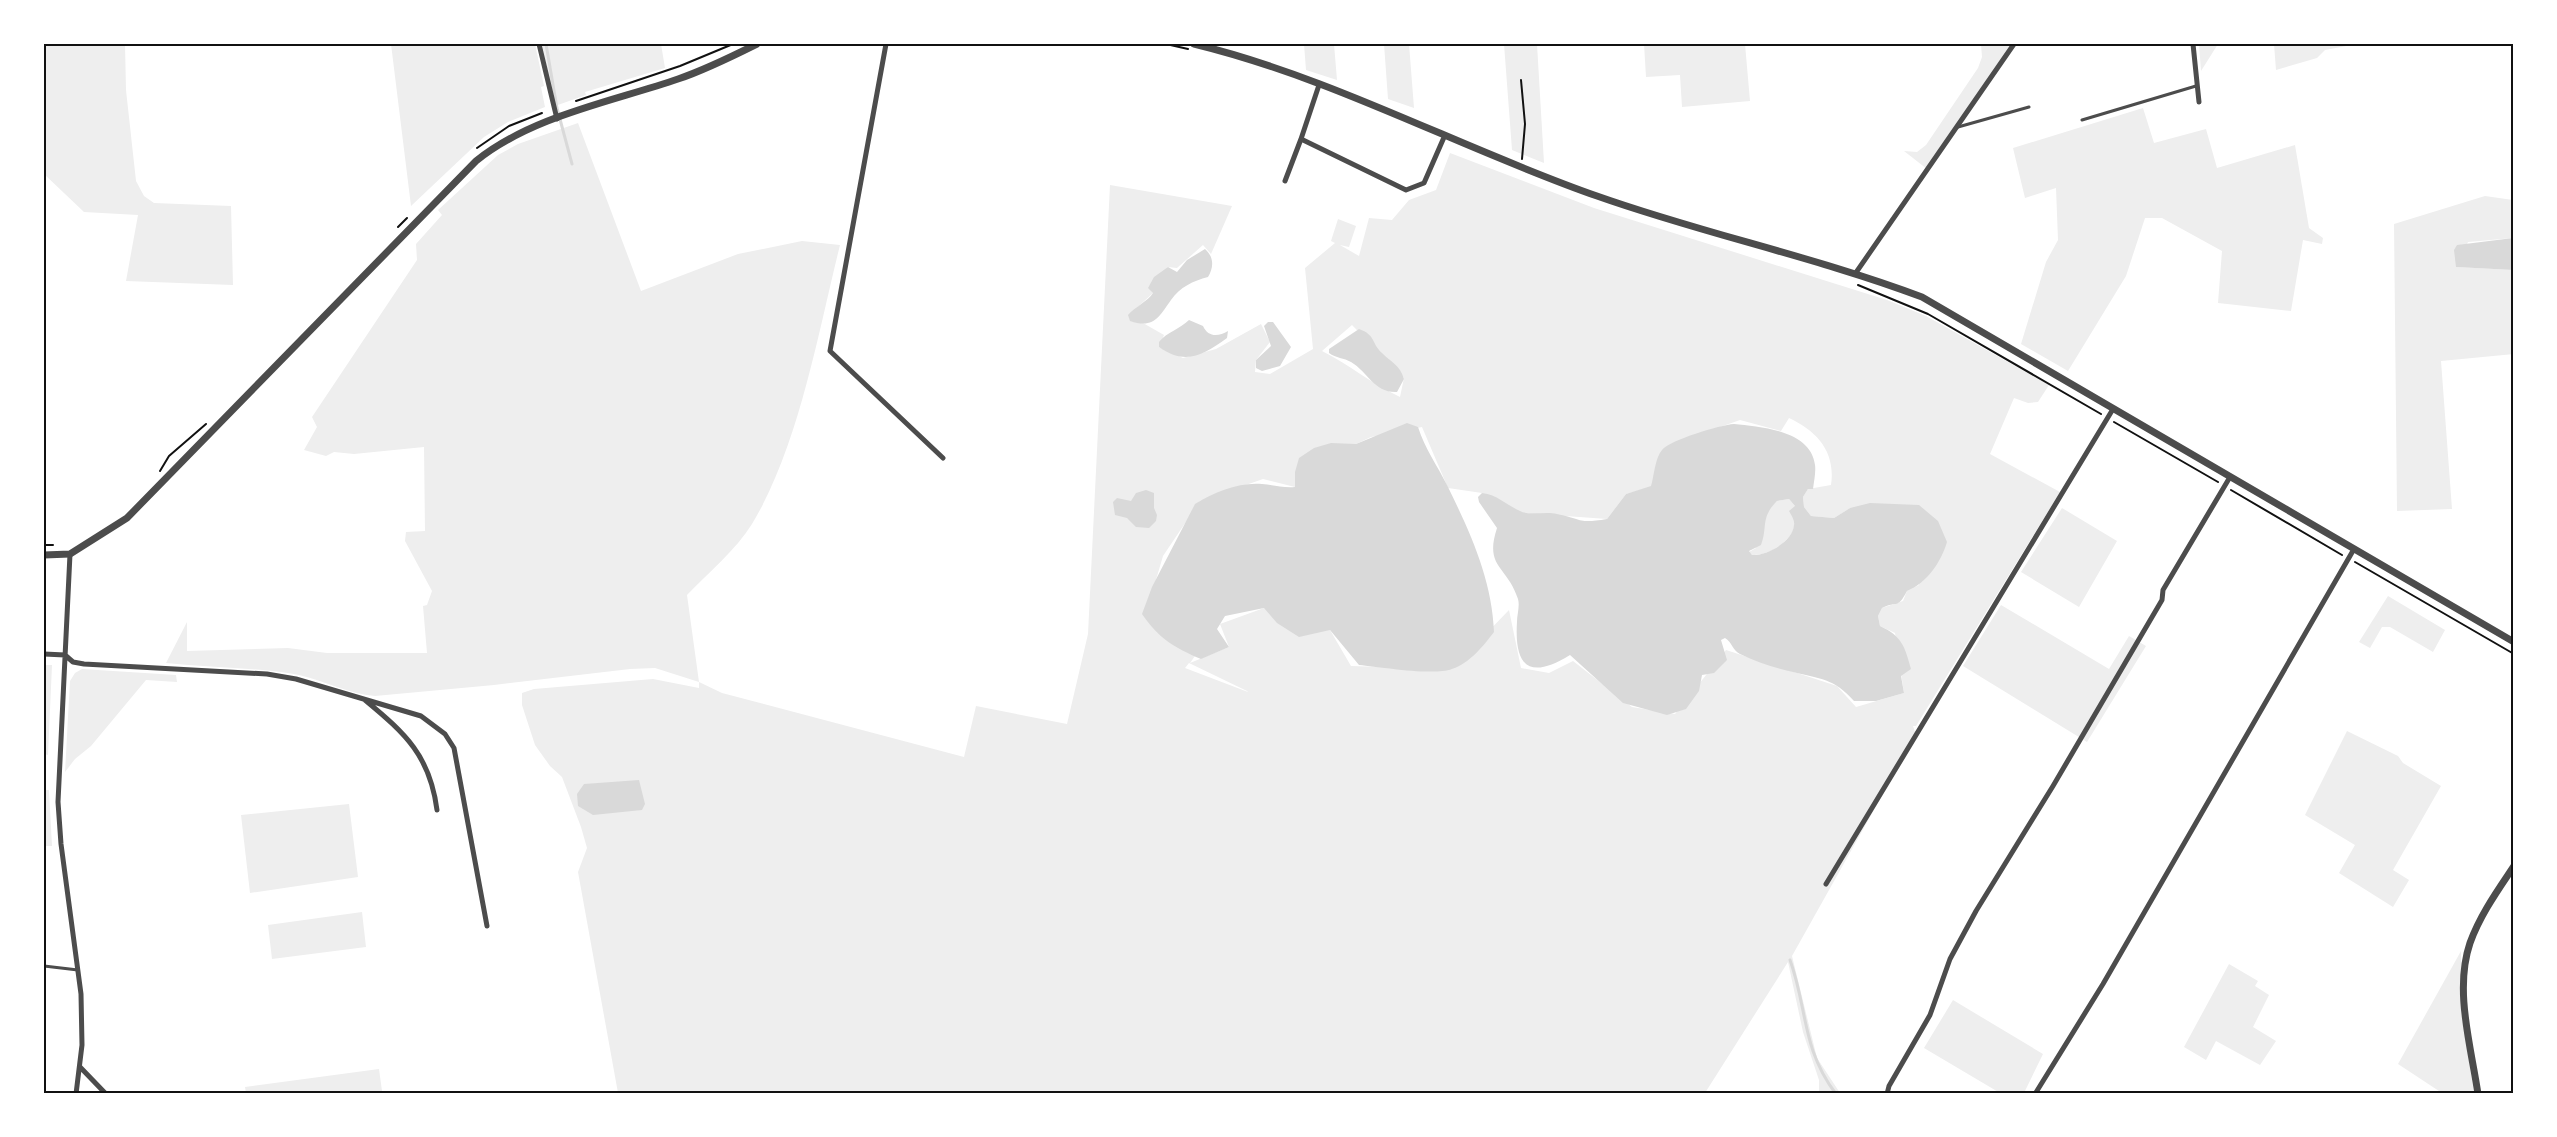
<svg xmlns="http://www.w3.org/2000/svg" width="2557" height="1137" font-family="'Space Grotesk',sans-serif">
  <rect width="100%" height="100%" fill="#fff"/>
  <path fill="#eee" fill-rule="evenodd" d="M44,44H125L126,90L136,181L144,196L154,203L231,206L233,285L126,281L138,215L84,212L44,174Z
    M391,44H535L544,86L541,87L545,107L508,122L484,137L411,206Z
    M542,44H661L665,68L585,92L586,95L555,106Z
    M1304,44H1334L1337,80L1306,70Z
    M1384,44H1409L1414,108L1388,99Z
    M1504,44H1537L1544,163L1512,150Z
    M1644,44H1745L1750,101L1682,107L1680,75L1646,77Z
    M1981,44H2012L1927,169L1904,151L1917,152L1926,145L1978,68L1982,57Z
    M2199,44H2218L2201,71Z
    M2274,44H2357L2325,50L2317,58L2276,70Z
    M2143,108L2154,143L2206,129L2217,168L2295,145L2309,228L2323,238L2322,244L2303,240L2291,311L2218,303L2222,251L2162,218H2145L2126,276L2068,371L2021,344L2046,262L2058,240L2056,188L2025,198L2013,148Z
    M578,123L641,291L738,254L802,241L840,245C818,333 799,446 752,524C736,550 708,573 687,595L699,682L722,693L964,757L976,706L1067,724L1088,634L1110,185L1232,206L1211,254L1203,245L1177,268L1168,267L1149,288L1153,293L1129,315L1164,335L1159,347L1183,358L1216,349L1261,324L1270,342L1256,360L1255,372L1270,374L1313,349L1305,268L1335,243L1331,241L1338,219L1356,226L1349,247L1340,245L1359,256L1369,218L1392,220L1409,200L1436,190L1450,153L1594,208L1887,300L1926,316L2049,385L2038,402L2028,403L2014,398L1990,454L2060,492L1916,726H1913L1916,735L1792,956L1817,1058L1840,1093H1819V1080L1803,1032L1788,962L1705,1093H618L578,872L587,848L581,827L562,777L550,766L535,745L522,705V693L534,689L653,679L699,688V682L655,668L630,669L494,685L375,696C349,694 325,681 299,675C256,667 210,668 166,663L187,622V651L288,648L327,653H427L423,606L427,605L432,591L405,541L406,532L425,531L424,447L354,454L334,452L326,456L304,450L317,427L312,417L417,260L416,244L442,215L438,210L498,155L518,144ZM1352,325L1404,378L1400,397C1372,384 1350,365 1322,351ZM1789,418C1817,431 1836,452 1831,485L1808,489L1803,497L1804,507L1811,516L1834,518L1850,508L1919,505V585L1907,591L1903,601L1882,608L1878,616L1880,626L1895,633L1904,693L1856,707L1837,686L1726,650L1675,714L1632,707L1573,661L1549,673L1521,668L1509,610L1452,669L1351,666L1330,630L1264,608L1220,624L1229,647L1190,663L1195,656L1145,617L1163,556L1200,501L1263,479L1295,487L1356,444L1371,437L1422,427L1448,488L1482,493L1512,512L1607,519L1626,494L1651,487L1686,439L1740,420L1781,431ZM1189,663L1247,691L1248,692L1185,668Z
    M2485,196L2513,200V238L2468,242L2456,267L2513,270L2514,354L2441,361L2452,509L2397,511L2394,224Z
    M1789,499L1795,506C1795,513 1796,524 1793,531C1786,544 1767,556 1752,555L1749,552L1756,548L1766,512L1777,501Z
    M2062,508L2117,541L2079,607L2021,572Z
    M2388,596L2445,630L2433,652L2390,627H2382L2370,648L2359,642Z
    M2001,605L2109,669L2129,636L2146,646L2087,742L1963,666Z
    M44,665H52L48,755L44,754Z
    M82,669L176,675L177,682L146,680L91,746L75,759L65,772L70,681L75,673Z
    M2347,731L2398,756L2403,763L2441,786L2393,870L2409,880L2393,907L2339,873L2355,845L2305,815Z
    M44,790H49L52,846H44Z
    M349,804L358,877L250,893L241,815Z
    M362,912L366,947L272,959L268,925Z
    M2461,951V1010L2474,1093H2442L2398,1064Z
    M2229,964L2258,981L2255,986L2269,995L2253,1027L2276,1041L2260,1065L2216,1041L2206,1060L2184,1047Z
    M1953,1000L2043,1054L2024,1093H2000L1924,1048Z
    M379,1069L382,1091L246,1093L245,1087Z"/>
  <path fill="#d9d9d9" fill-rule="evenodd" d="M2513,238V270L2456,267L2454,250L2457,245Z
    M1205,249C1214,257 1214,267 1208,277C1193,281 1180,287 1171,300C1159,317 1154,329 1130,321L1128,315C1135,307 1148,301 1153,293L1148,288L1154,277L1168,267L1177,272L1187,260Z
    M1189,320L1203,326C1208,337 1218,337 1228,331L1227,338C1203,355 1186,366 1159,347V342C1167,332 1180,329 1189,320Z
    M1268,322H1273L1291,347L1280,366L1262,371L1256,368V360L1271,346L1264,326Z
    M1359,329C1376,335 1371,343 1382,353C1391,362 1400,365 1404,379L1397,392C1374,393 1368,372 1351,362C1344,358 1336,358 1329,353V349Z
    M1407,423L1418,427C1425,449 1437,465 1447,485C1470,532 1492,579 1494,632C1484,645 1470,663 1452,669C1433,676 1381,667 1359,665L1330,630L1299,637L1277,623L1264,608L1225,616L1217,629L1229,647L1201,659C1175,648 1158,638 1142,614L1152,587L1195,504C1214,492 1240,482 1262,484C1274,485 1283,488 1295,487V472L1299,458L1314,448L1331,443L1356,444Z
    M1734,424C1761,427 1811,430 1815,465C1816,472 1814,481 1813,489H1808L1803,497L1804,507L1811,516L1834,518L1850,508L1870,503L1919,505L1938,521L1947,542C1941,562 1927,583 1907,591C1897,610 1898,600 1882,608L1878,616L1880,626C1902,636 1905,647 1911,669L1901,676L1904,693L1876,701H1854C1834,678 1820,679 1793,672C1775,668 1756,662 1740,654C1733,651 1732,642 1725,638L1721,640L1727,660L1714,673L1702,675L1699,691L1686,709L1667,715L1623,703L1570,655C1531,679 1514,669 1517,622C1517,614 1520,606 1518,599C1507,565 1484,568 1497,528L1479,502L1478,497L1482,493C1498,495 1506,505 1520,511C1530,516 1546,511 1557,514C1582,519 1578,524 1607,519L1626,494L1651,486C1654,476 1655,458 1662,450C1670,440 1720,425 1734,424ZM1789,499L1795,506L1789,511C1791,515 1795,520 1794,525C1793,541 1767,556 1752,555L1749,551L1761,545C1768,527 1760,518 1777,501Z
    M1146,490L1154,493V508L1157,515L1156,521L1149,528L1136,527L1127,518L1115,515L1113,502L1117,498L1131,501L1136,493Z
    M639,780L645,804L642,810L593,815L578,806L577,794L584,784Z"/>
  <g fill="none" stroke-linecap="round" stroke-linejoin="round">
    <path stroke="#d9d9d9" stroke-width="3" d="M546,44L557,108L572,164
      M1790,960C1808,1010 1801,1047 1836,1094"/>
    <path stroke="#111" stroke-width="2" d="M1166,44L1188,49
      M1521,80L1525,124L1522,159
      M576,101L680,66L733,44
      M477,148L509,126L542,113
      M398,227L407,218
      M1858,285L1928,314L2101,414
      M2114,422L2218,482
      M160,471L169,456L206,424
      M2231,490L2342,555
      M44,545H53
      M2355,562L2514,654"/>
    <path stroke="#4c4c4c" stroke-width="3" d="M2082,120L2196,86
      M1958,127L2029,107
      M44,966L78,970"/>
    <path stroke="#4c4c4c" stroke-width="5" d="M539,44L557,119
      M886,44L830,351L943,458
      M2193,44L2199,102
      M1319,85L1301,139L1406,190L1424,183L1445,135
      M1285,181L1301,139
      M1855,274L2014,44
      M70,554L58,802L61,844L81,994L82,1045L76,1094
      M44,654L65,655L73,662L84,664L267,674L296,679L421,716L445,734L454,748L487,926
      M365,700C406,734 430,756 437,810
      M1826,884L2113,409
      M80,1067L106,1094
      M1887,1094L1889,1086L1930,1015L1950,959L1976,911L2053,786L2162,600L2163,590L2230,477
      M2035,1094L2103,984L2354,549"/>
    <path stroke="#4c4c4c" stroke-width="7" d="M1194,44C1334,78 1462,149 1597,196C1704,234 1816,257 1922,297L2514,642
      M44,555L70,554L127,518L476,161C532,116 611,102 678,79C705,70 731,57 757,44
      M2478,1094C2471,1046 2454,990 2470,943C2480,915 2498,890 2514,866"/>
  </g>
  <rect width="2557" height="1137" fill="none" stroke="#ffffff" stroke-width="90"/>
  <rect x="45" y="45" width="2467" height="1047" fill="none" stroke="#111" stroke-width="2"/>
</svg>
